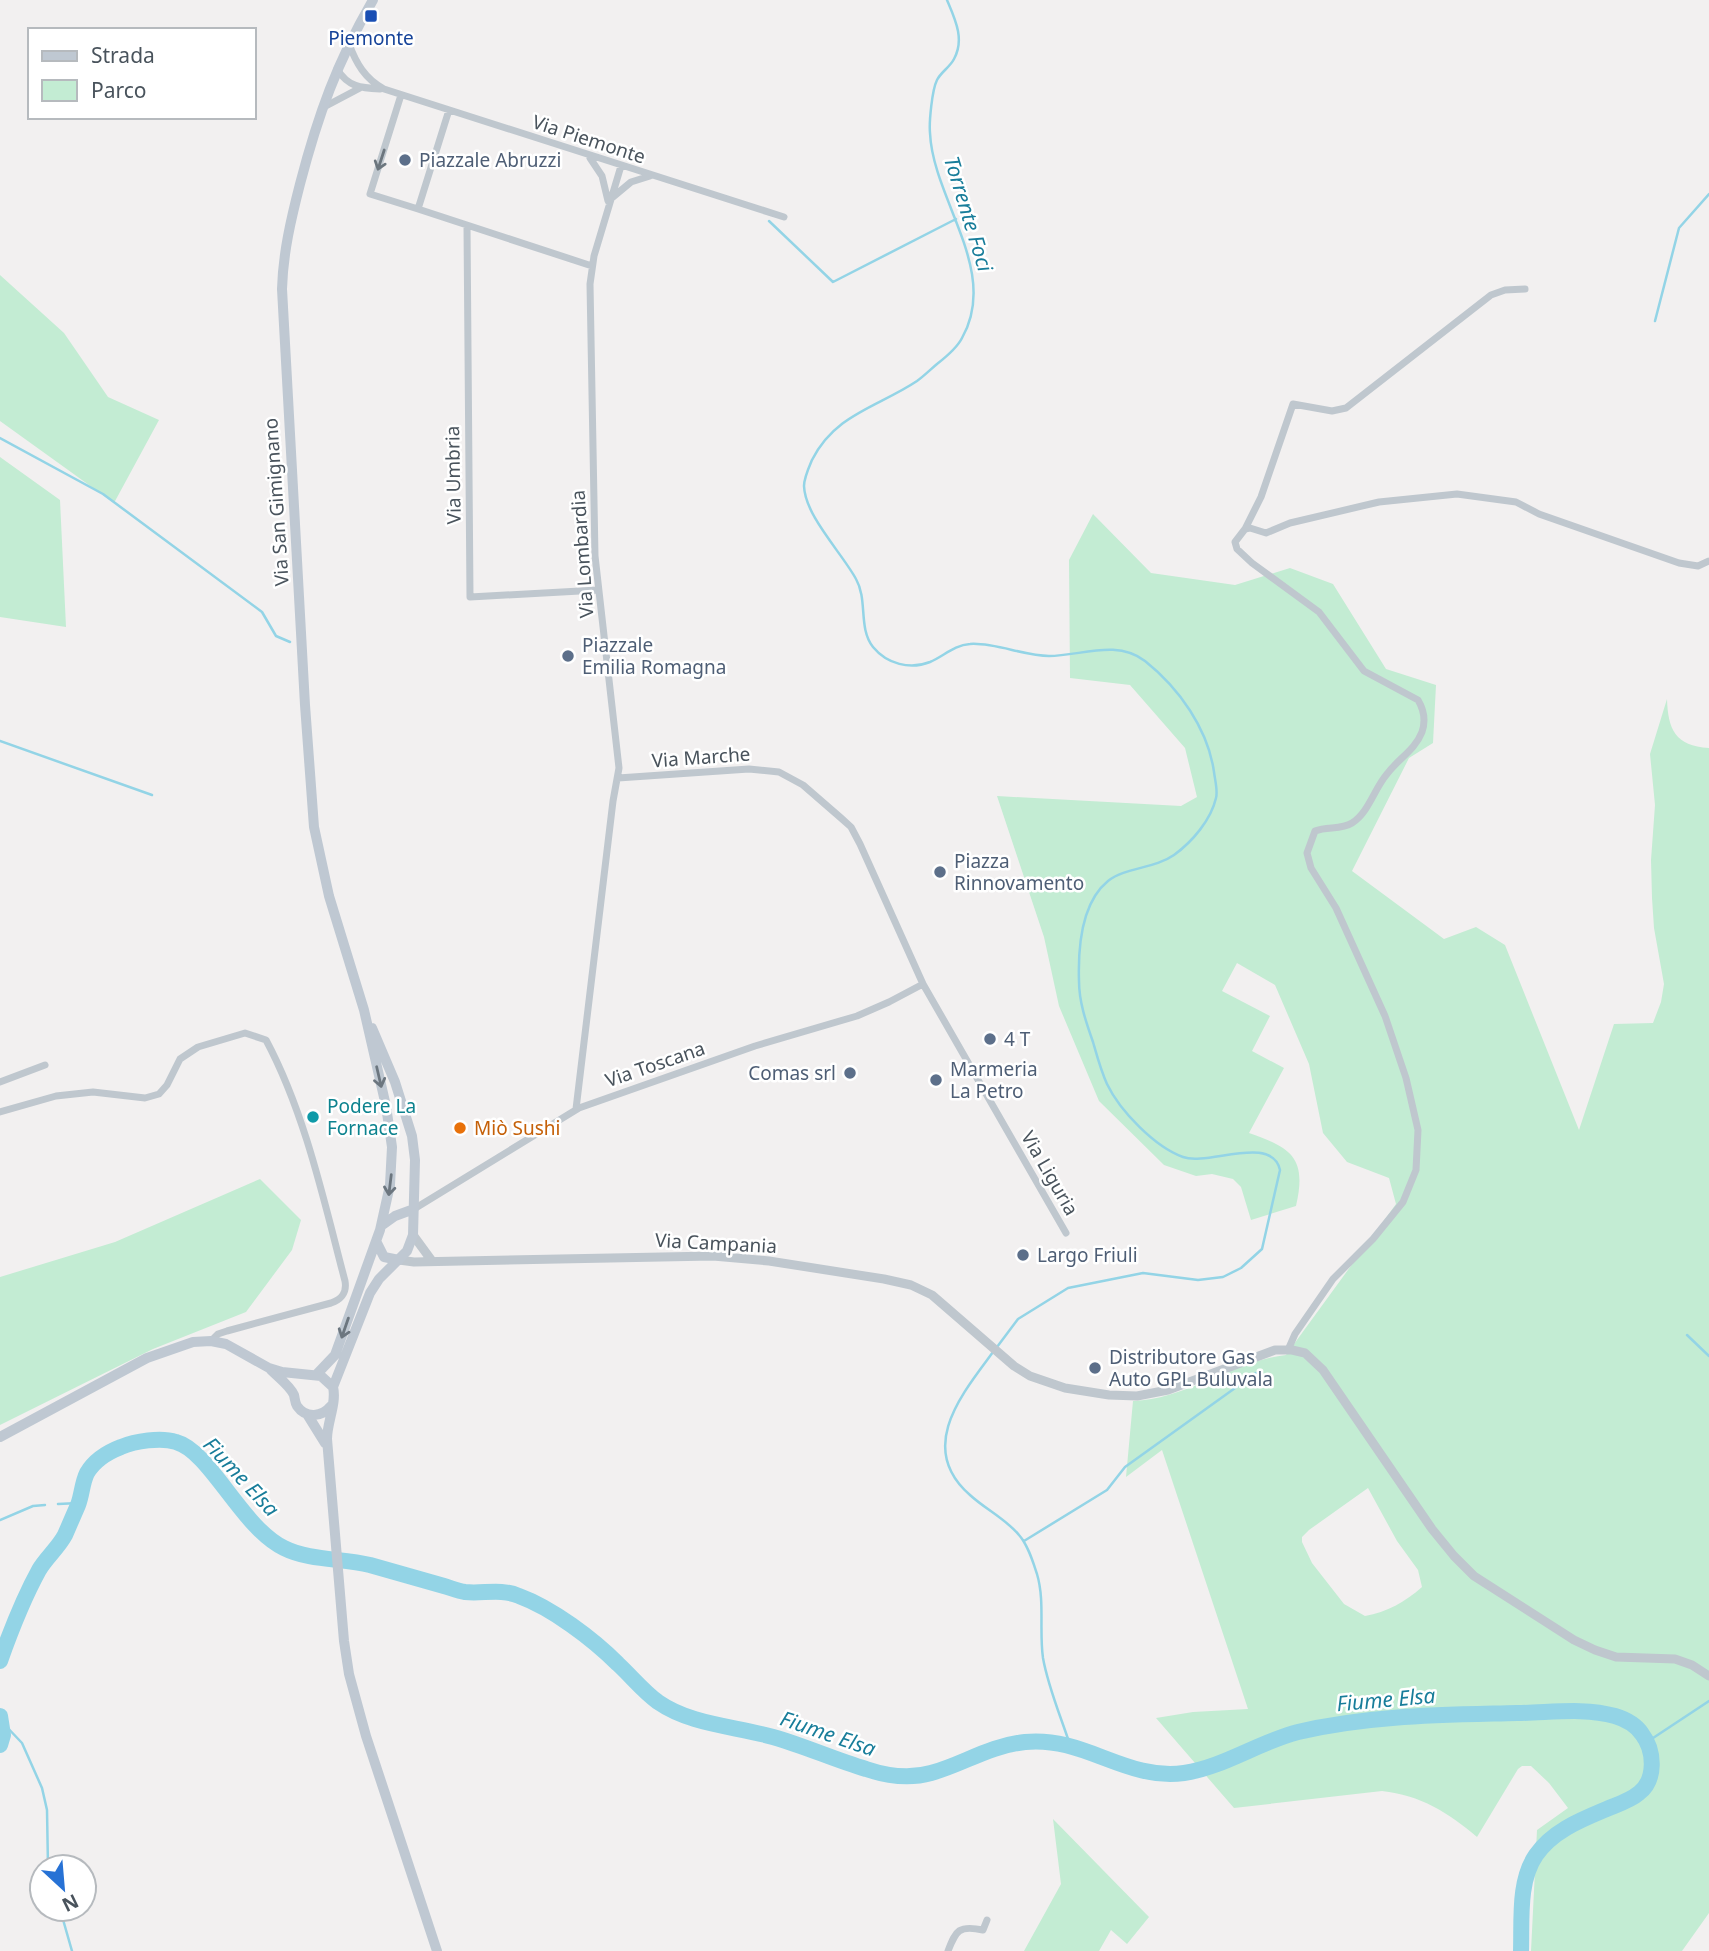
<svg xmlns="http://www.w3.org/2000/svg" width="1709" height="1951" font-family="'Noto Sans',sans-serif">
  <rect width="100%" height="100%" fill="#f2f0f0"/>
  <path fill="#c3ecd3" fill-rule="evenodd" d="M0,275L64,333L108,397L159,420L114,503L0,421Z
    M0,457L60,500L66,627L0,617Z
    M1093,514L1151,573L1235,585L1290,568L1333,584L1386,669L1436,685L1433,743L1409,758L1352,871L1444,939L1476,927L1505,945L1579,1130L1614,1024L1653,1023L1661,1002L1664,984L1654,928L1652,898L1651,860L1655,805L1650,754L1667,699C1668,729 1675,746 1709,748V1913L1682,1951H1531L1537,1830L1568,1808L1549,1783L1531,1766H1522L1518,1769L1477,1837C1449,1813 1420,1795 1382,1791L1234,1808L1156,1718L1193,1712L1248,1709L1162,1450L1126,1477L1133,1401C1188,1399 1232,1361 1286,1355L1396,1204L1389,1178L1347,1162L1323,1133L1309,1064L1275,985L1237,963L1222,991L1270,1016L1252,1051L1284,1068L1249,1133C1292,1148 1307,1158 1296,1206L1251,1220L1241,1187L1233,1179L1212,1174L1196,1176L1164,1165L1099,1101L1059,1006L1044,937L997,796L1181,806L1197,797L1185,748L1130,685L1070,678L1069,560ZM1368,1488L1397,1541L1418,1570L1422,1587C1405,1602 1387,1612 1365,1616L1344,1604L1312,1563L1302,1542V1537L1309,1530Z
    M260,1179L301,1220L292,1250L246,1312L153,1349L0,1425V1277L115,1242Z
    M1053,1819L1149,1917L1127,1944L1111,1930L1099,1951H1024L1061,1884Z"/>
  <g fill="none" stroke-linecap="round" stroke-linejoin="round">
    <path stroke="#93d4e6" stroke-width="2.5" d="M947,0C955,19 965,39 954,59C950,67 941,72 937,80C932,90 929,122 930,133C933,200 1000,271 962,338C957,348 946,357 937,364C931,369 924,376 917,381C878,407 835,414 812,460C809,467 804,478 804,486C805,516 842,553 856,579C868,600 858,628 873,647C887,664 910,670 930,662C944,656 954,645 970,644C993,642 1025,656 1049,656C1081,656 1116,639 1145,661C1179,688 1208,729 1214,772C1215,780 1218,791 1216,798C1211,820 1192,842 1174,855C1154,869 1126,867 1108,881C1081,903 1078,949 1079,981C1079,1002 1086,1022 1093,1042C1097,1056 1101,1071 1107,1084C1120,1111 1155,1147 1183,1157C1208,1166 1272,1134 1280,1170L1262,1249L1241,1268L1223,1277L1198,1280L1143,1273L1068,1288L1018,1319L997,1347
      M769,221L833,282L956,219
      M1655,321L1679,228L1709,194
      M0,438L103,494L262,612L276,636L290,642
      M0,741L152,795
      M1687,1335L1709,1356
      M993,1352C962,1394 916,1448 970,1495C985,1509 1006,1519 1019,1535C1028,1545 1033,1562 1037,1574C1045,1601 1039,1631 1043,1658C1048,1687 1061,1717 1070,1745
      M58,1504L79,1503
      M0,1520L33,1506L45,1505
      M1024,1541L1107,1490L1125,1467L1256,1373
      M3,1723L22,1743L42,1788L47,1810L48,1867
      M1647,1742L1709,1701
      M60,1909L72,1951"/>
    <path stroke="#93d4e6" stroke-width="16" d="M0,1661C11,1630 23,1599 39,1570C46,1558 58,1548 65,1535C69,1526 74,1514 78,1505C82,1495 82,1483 87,1473C94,1461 108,1452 121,1447C135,1441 161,1437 176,1442C210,1451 242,1528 284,1548C310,1561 342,1558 370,1565C395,1572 419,1579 444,1586C451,1588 458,1591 465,1592C484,1594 500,1588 519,1596C552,1608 593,1639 618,1664C632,1677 643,1691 658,1702C691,1725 735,1726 773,1737C805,1746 835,1760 866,1769C887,1776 910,1779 931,1773C964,1764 988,1746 1025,1742C1085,1736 1125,1781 1184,1773C1224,1767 1259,1742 1298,1732C1369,1715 1444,1715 1517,1713C1548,1713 1584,1707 1615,1716C1625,1719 1636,1725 1642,1734C1655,1751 1656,1780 1639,1793C1631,1800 1619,1804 1609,1808C1583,1819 1553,1830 1536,1855C1518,1881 1522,1920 1521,1951
      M0,1716L3,1735L0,1745"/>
    <path stroke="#bfc7ce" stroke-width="7" d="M349,44C356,63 365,79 384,89L784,217
      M337,69C348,87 361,88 380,89
      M401,95L370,194L418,209L449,110
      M324,107L360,88
      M590,158L602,176L608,201
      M613,197L631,182L650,176
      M418,209L592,266
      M467,226L470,597L598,590
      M1245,529L1261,497L1293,404L1332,411L1346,408L1491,295L1505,290L1525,289
      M618,778L749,769L779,772L803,785L841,818L851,827L860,844L923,984L1066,1233
      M0,1082L45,1065
      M576,1109L613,801L619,768L595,556L590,284L594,256L621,166
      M0,1112L56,1096L93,1092L145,1098L159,1094L167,1085L180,1059L198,1047L245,1033L266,1040C305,1113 324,1201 345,1281C347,1293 342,1299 331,1303L227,1331L218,1334L211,1341
      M414,1209L579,1108L755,1046L857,1016L889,1002L923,984
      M1288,1350L1295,1334L1333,1279L1373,1239L1403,1202L1416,1170L1418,1130L1406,1078L1385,1016L1336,908L1311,868L1307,853L1315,831C1327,826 1341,830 1352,823C1369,812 1374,789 1387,774C1398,759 1415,750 1422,732C1426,720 1424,710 1418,700L1364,671L1319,612L1252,563L1237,549L1235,542L1245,529L1250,528L1266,533L1290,523L1379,502L1457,494L1516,502L1539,514L1679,563L1698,566L1709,561
      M948,1951C956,1930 959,1925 983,1930L987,1920"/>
    <path stroke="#bfc7ce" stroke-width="9" d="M413,1235L432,1261
      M399,1260L414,1262L713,1256L769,1261L884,1279L911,1285L932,1295L1014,1366L1030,1376L1065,1388L1109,1395L1137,1396L1168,1390L1275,1350H1292L1305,1353L1323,1370L1432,1529L1454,1556L1474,1576L1574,1640L1595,1650L1616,1657L1675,1659L1692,1665L1709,1676"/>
    <path stroke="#bfc8d2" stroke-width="10" d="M372,1028L395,1082L412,1136L415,1160L413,1235L407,1251L379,1279L370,1293L333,1387C337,1403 327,1422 327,1439L344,1641L349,1674L366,1736L437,1951
      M381,1226L395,1216L414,1209
      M376,1241L384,1257L399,1260
      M271,1370C278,1377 290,1386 294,1395C295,1399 295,1403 297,1406C306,1419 322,1417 331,1406
      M316,1375L335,1355L380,1230L390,1185L392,1147L386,1106L364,1010L329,896L314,827L305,705L282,289C283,253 291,219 300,184C318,115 337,62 373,0
      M307,1414L325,1443
      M0,1437L147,1358L193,1342L211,1341L226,1344L269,1368L282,1372L321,1376L333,1387"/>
  </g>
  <defs><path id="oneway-shaft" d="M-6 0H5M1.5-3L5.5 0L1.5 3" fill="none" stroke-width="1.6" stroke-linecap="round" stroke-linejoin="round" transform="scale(1.75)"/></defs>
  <use stroke="#6c767e" href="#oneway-shaft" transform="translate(381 160) rotate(108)"/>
  <g stroke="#6c767f">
    <use href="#oneway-shaft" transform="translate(379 1077) rotate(77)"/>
    <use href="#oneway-shaft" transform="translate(390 1185) rotate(97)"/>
    <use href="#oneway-shaft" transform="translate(345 1328) rotate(109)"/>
  </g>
  <rect fill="#1a4fb4" stroke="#fff" stroke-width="2.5" x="364" y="9" width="14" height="14" rx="3.5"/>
  <g fill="#5c6f8a" stroke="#fff" stroke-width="2.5">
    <circle cx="405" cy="160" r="7"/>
    <circle cx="568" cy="656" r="7"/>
    <circle cx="940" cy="872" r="7"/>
    <circle cx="990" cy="1039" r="7"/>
    <circle cx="850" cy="1073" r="7"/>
    <circle cx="936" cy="1080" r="7"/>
    <circle cx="1023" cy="1255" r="7"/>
    <circle cx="1095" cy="1368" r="7"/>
  </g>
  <circle fill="#0f9aa8" stroke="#fff" stroke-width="2.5" cx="313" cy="1117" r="7"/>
  <circle fill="#e8710a" stroke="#fff" stroke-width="2.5" cx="460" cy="1128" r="7"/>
  <g text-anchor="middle" stroke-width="5" stroke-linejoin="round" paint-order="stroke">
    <g font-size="19" fill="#164399" stroke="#fff">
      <text x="371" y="45">Piemonte</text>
    </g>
    <g font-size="19" fill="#49535c" stroke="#fff">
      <text transform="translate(589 139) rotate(18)" y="7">Via Piemonte</text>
      <text transform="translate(453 475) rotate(-91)" y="7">Via Umbria</text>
      <text transform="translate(276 502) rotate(-94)" y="7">Via San Gimignano</text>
      <text transform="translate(582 554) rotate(-94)" y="7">Via Lombardia</text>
      <text transform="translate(701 757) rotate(-4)" y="7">Via Marche</text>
      <text transform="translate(655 1064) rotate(-19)" y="7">Via Toscana</text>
      <text transform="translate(1050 1173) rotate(60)" y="7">Via Liguria</text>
      <text transform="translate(716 1243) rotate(3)" y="7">Via Campania</text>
    </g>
    <g font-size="19" fill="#4e5e75" stroke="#fff" text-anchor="start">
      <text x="419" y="167">Piazzale Abruzzi</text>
      <text x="582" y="652">Piazzale<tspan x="582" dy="22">Emilia Romagna</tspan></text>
      <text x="954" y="868">Piazza<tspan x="954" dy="22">Rinnovamento</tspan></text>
      <text x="1004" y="1046">4 T</text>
      <text x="950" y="1076">Marmeria<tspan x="950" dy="22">La Petro</tspan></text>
      <text x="836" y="1080" text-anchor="end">Comas srl</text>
      <text x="1037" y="1262">Largo Friuli</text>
      <text x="1109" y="1364">Distributore Gas<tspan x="1109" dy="22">Auto GPL Buluvala</tspan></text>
    </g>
    <g font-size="19" fill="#0d838f" stroke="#fff" text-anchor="start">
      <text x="327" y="1113">Podere La<tspan x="327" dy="22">Fornace</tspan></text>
    </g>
    <g font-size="19" fill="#c56008" stroke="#fff" text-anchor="start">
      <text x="474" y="1135">Miò Sushi</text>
    </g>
    <g font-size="21" font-style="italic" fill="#187d9a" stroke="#fff">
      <text transform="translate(968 214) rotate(73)" y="7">Torrente Foci</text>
      <text transform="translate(241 1477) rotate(47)" y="7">Fiume Elsa</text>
      <text transform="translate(1386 1700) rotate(-5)" y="7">Fiume Elsa</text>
      <text transform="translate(828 1734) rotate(19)" y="7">Fiume Elsa</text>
    </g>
  </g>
  <rect x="28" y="28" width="228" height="91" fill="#ffffff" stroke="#b6babe" stroke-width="2"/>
  <rect x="42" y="51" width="35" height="10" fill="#bfc8d2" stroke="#b6babe" stroke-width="2"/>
  <text x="91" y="63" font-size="21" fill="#49535c">Strada</text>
  <rect x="42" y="80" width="35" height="21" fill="#c3ecd3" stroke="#b6babe" stroke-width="2"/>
  <text x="91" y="98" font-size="21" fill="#49535c">Parco</text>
  <g transform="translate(63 1888) rotate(154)"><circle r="33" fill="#ffffff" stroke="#b6babe" stroke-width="2"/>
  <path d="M0-5L12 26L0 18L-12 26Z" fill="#2772d5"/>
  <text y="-10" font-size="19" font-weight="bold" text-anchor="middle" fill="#49535c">N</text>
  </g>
</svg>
